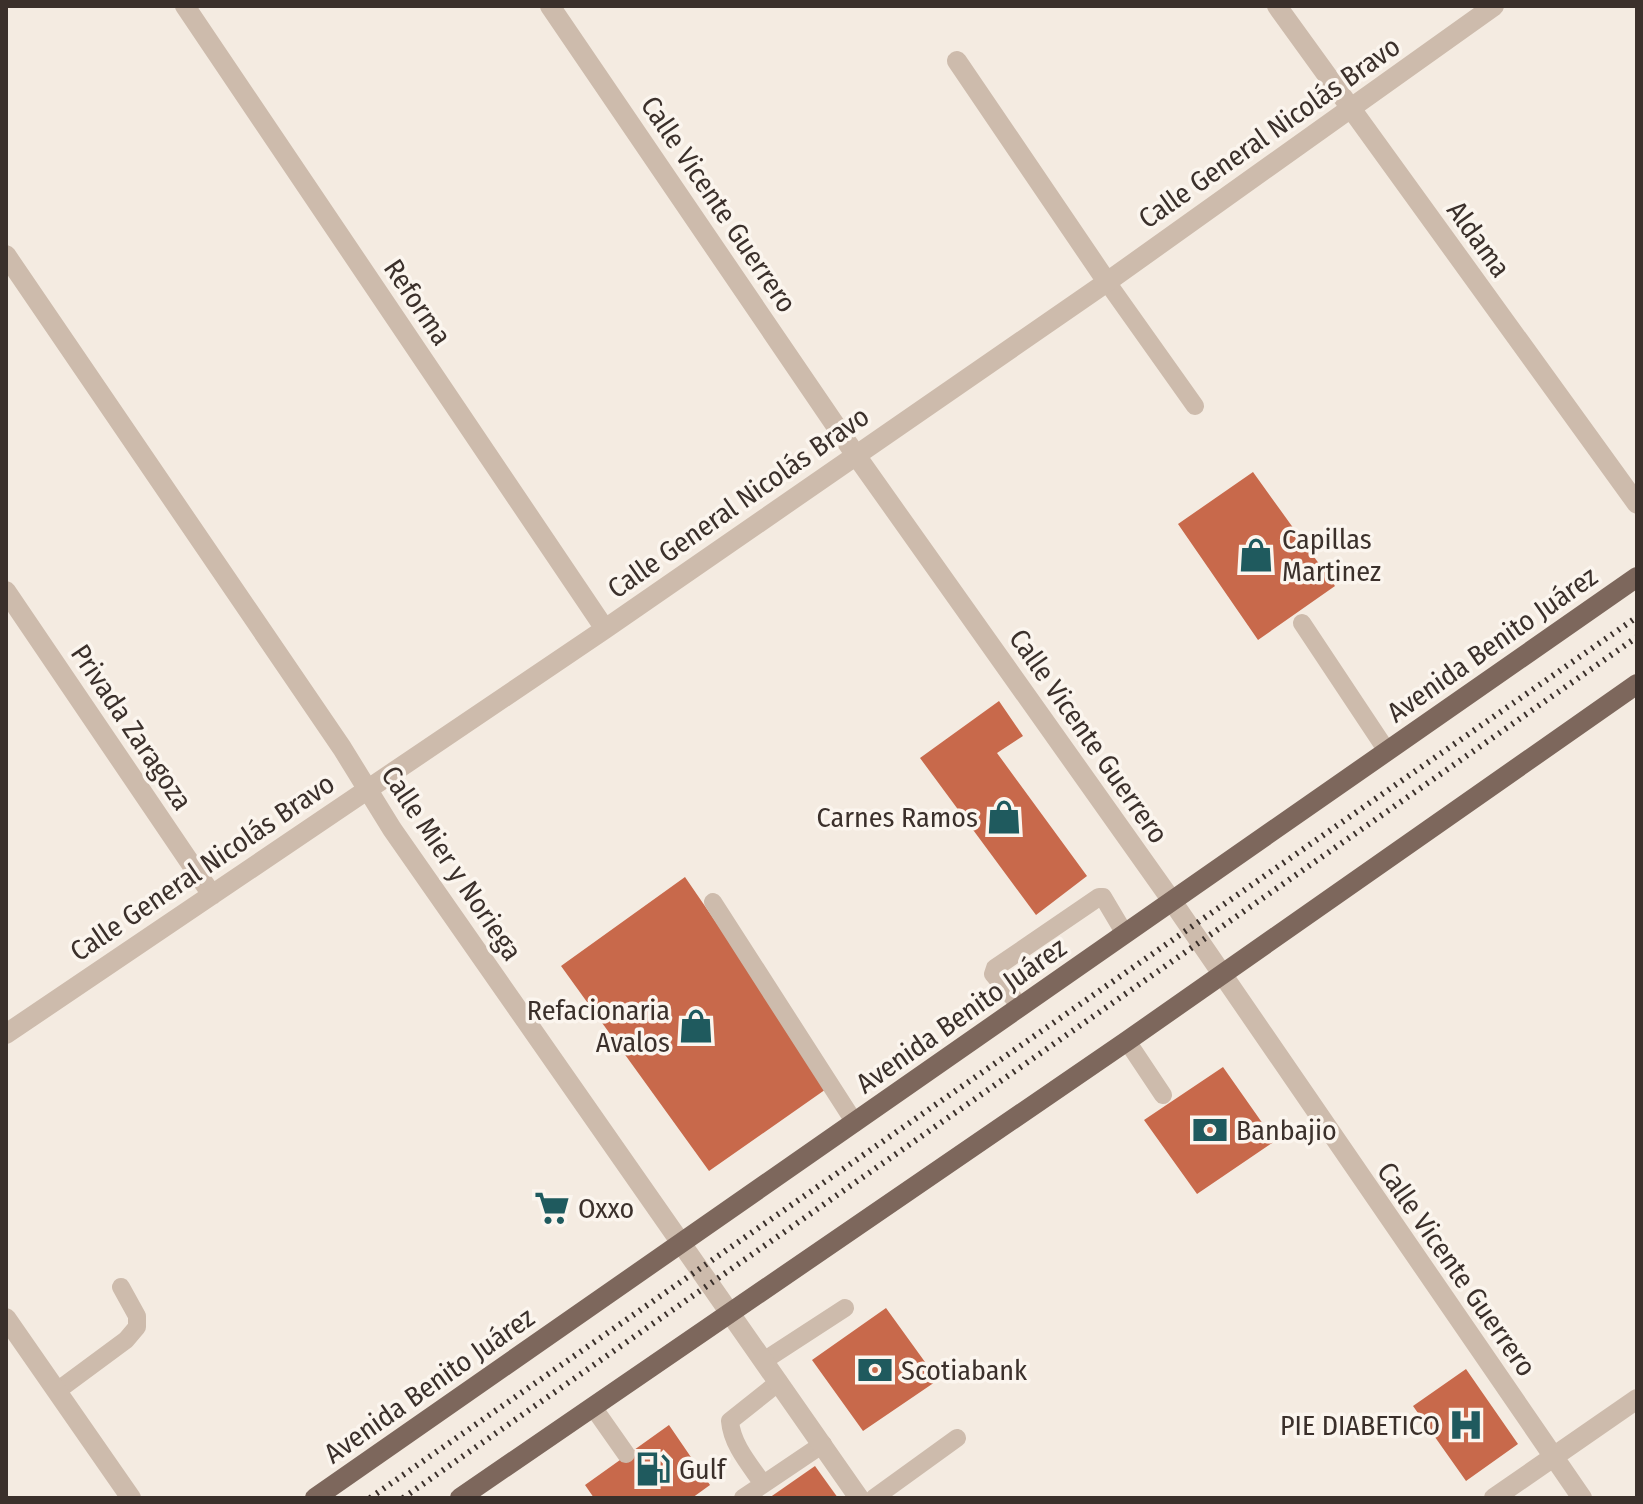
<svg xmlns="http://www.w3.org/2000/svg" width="1643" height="1504" font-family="'Fira Sans Condensed',sans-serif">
  <rect width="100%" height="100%" fill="#f4ebe1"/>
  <path fill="#c8694b" d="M1253,472L1335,586L1258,640L1178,524Z
    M999,701L1023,736L997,753L1087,876L1036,915L920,758Z
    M685,877L829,1087L709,1171L561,966Z
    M1223,1067L1275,1141L1197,1194L1144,1120Z
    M886,1308L938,1380L863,1431L812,1360Z
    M1466,1369L1518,1444L1466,1481L1413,1406Z
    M669,1425L710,1485L692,1498H594L585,1485Z
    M815,1466L838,1498H769Z"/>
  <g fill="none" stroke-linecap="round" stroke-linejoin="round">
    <path stroke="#cdbbac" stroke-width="18" d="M1107,282L1195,406
      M1302,623L1387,751
      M713,902L855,1123
      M1021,1007L993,974L995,968L1099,897H1103L1125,934
      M1127,1041L1163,1095
      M765,1360L845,1308
      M57,1391L126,1340L137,1327V1316L121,1287
      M593,1407L626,1454
      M763,1484C750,1465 732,1445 730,1421L779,1382
      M743,1498L823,1444
      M874,1498L957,1438"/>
    <path stroke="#cdbbac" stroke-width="20" d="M185,6L605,629
      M550,6L855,454L1172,901L1582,1498
      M1277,6L1637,504
      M957,61L1107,282
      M6,255L342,748L392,829L859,1498
      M6,591L212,895
      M6,1034L605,629L1107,282L1494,6
      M6,1318L131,1498
      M1494,1498L1637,1399"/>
    <path stroke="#7d675c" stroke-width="20" d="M315,1498L1637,577
      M460,1498L1127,1041L1637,684"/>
    <path stroke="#3b302b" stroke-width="6" stroke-dasharray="2 6" stroke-linecap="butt" d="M370,1498L1637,617
      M403,1498L1637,637"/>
  </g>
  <defs>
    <g id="shop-bare" transform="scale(2.76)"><path d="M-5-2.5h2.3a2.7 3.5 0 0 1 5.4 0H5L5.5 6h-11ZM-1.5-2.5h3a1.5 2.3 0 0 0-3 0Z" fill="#1f5a5e" stroke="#fbf5ee" stroke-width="2.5" paint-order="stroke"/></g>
    <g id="bank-bare" transform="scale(2.76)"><path d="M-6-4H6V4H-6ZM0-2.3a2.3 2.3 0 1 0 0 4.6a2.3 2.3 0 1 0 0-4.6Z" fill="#1f5a5e" stroke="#fbf5ee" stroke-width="2.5" paint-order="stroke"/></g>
    <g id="supermarket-bare" transform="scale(2.76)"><path d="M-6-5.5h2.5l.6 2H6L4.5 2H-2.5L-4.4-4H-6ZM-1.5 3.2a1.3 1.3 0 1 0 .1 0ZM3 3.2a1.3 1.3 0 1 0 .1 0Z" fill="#1f5a5e" stroke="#fbf5ee" stroke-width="2.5" paint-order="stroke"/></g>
    <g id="hospital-bare" transform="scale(2.76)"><path d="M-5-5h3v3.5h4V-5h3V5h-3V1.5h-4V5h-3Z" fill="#1f5a5e" stroke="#fbf5ee" stroke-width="2.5" paint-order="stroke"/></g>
    <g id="fuel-bare" transform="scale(2.76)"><path d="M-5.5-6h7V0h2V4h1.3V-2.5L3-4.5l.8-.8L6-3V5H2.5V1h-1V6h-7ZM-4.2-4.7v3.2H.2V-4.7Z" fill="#1f5a5e" stroke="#fbf5ee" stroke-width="2.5" paint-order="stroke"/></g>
  </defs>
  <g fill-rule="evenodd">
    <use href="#shop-bare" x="1256" y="555"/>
    <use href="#shop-bare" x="1004" y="817"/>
    <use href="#shop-bare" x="696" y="1026"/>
    <use href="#bank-bare" x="1210" y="1130"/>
    <use href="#supermarket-bare" x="552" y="1208"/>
    <use href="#bank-bare" x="875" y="1370"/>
    <use href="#hospital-bare" x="1466" y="1425"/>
    <use href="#fuel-bare" x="653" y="1469"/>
  </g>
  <g text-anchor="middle" stroke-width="7" stroke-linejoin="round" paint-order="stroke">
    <g font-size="28" fill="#3b302b" stroke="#fbf5ee">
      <text transform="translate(1269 132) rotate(-35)" y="10">Calle General Nicolás Bravo</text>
      <text transform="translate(719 204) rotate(56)" y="10">Calle Vicente Guerrero</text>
      <text transform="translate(1479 239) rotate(54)" y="10">Aldama</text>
      <text transform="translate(418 302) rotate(56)" y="10">Reforma</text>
      <text transform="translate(738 502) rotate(-35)" y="10">Calle General Nicolás Bravo</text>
      <text transform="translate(1492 644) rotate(-35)" y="10">Avenida Benito Juárez</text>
      <text transform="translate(132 727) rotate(56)" y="10">Privada Zaragoza</text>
      <text transform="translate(1089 736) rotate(55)" y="10">Calle Vicente Guerrero</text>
      <text transform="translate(452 863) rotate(56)" y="10">Calle Mier y Noriega</text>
      <text transform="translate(202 867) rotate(-34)" y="10">Calle General Nicolás Bravo</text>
      <text transform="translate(961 1015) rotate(-35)" y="10">Avenida Benito Juárez</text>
      <text transform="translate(1457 1269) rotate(55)" y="10">Calle Vicente Guerrero</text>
      <text transform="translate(429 1385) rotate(-35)" y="10">Avenida Benito Juárez</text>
    </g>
    <g font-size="28" fill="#3b302b" stroke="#fbf5ee" text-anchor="start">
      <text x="1282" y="549">Capillas<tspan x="1282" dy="32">Martinez</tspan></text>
      <text x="978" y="827" text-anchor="end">Carnes Ramos</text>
      <text x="670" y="1020" text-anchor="end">Refacionaria<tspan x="670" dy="32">Avalos</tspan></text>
      <text x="1236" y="1140">Banbajio</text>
      <text x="578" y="1218">Oxxo</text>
      <text x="901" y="1380">Scotiabank</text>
      <text x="1440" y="1435" text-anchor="end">PIE DIABETICO</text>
      <text x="679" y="1479">Gulf</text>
    </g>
  </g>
  <rect width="1643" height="1504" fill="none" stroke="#3b302b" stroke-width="16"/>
</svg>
